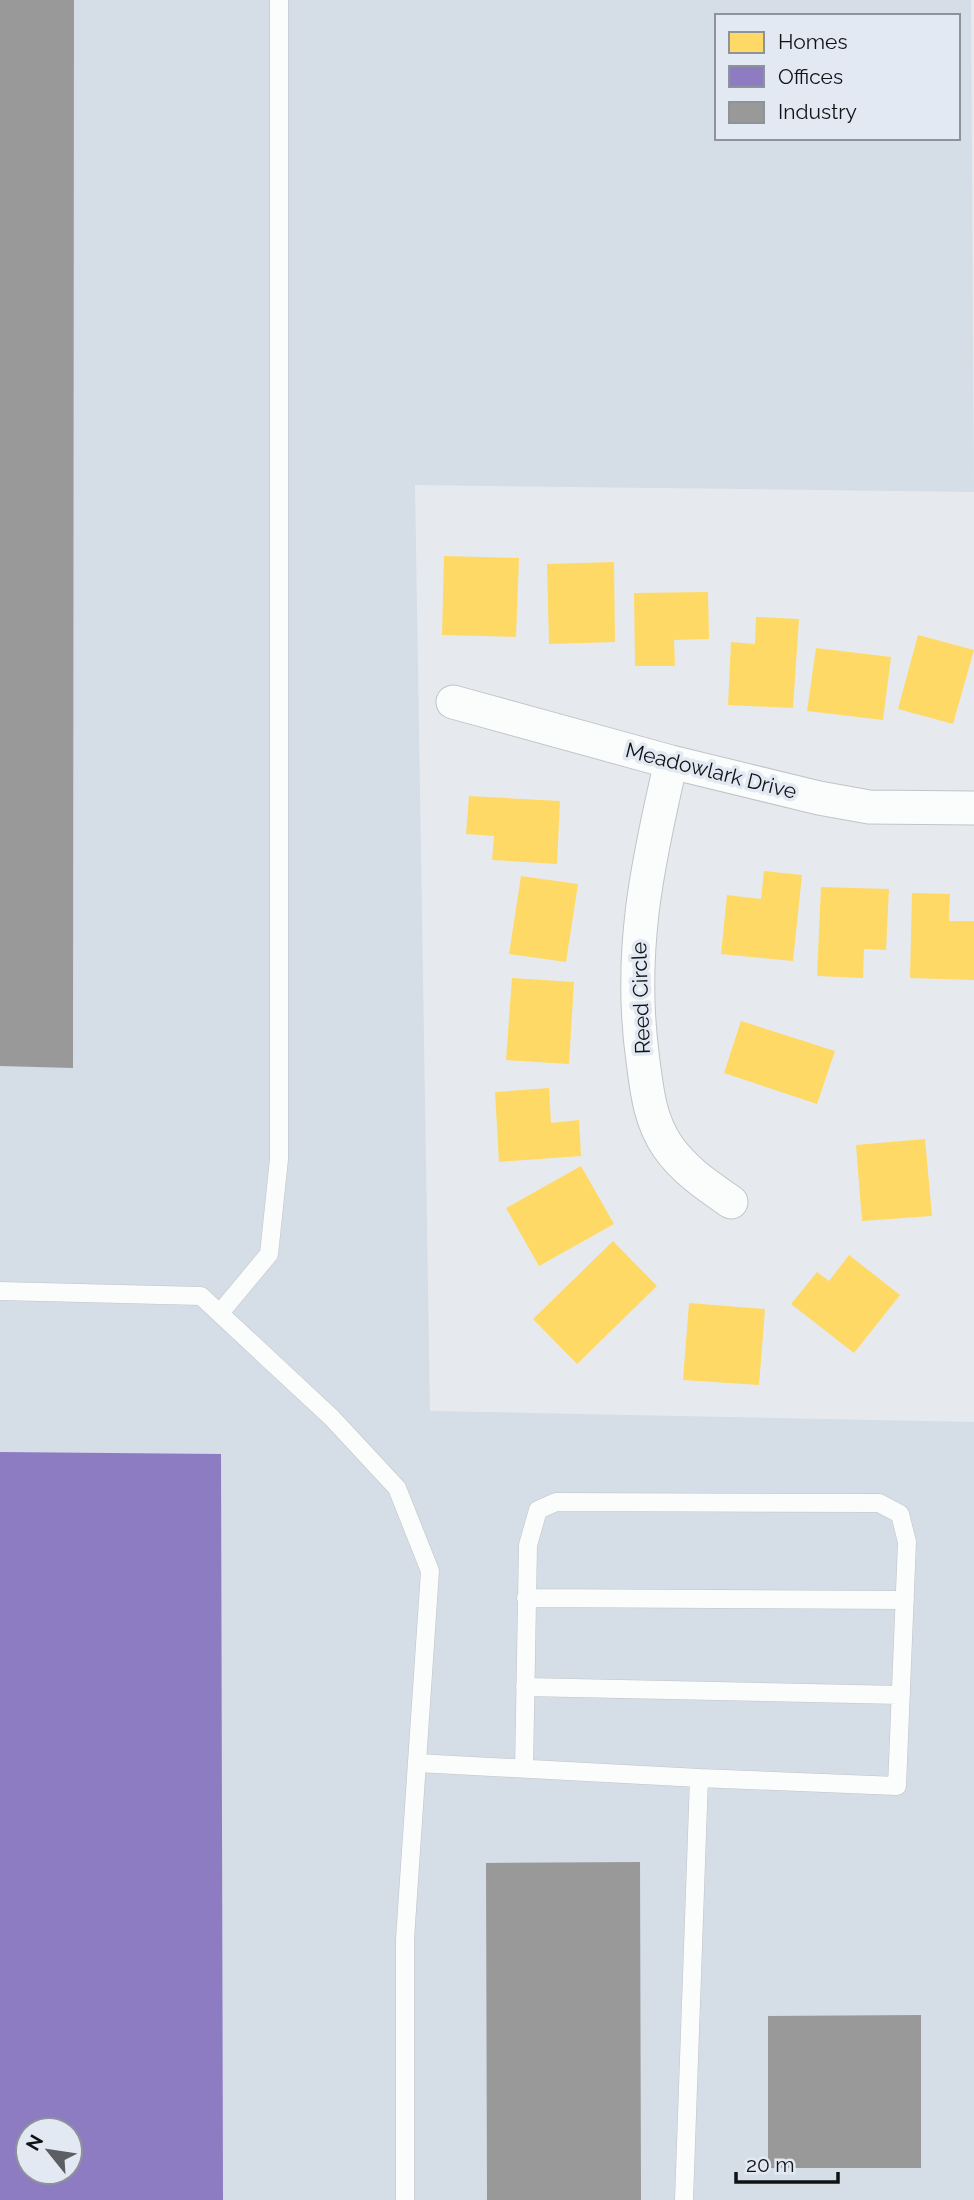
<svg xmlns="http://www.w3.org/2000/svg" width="974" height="2200" font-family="Raleway,sans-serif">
  <rect width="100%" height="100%" fill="#e6eaee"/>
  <path fill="#d5dde6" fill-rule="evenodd" d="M0,0H971L974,492L415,485L430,1411L974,1422V2200H0ZM717,16H958V138H717ZM28,2130H70V2172H28Z"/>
  <path fill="#ffd966" d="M444,556L519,558L516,637L442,635Z
    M614,562L615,642L549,644L547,564Z
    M708,592L709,639L674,640L675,666H635L634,593Z
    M756,617L799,619L793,708L728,705L731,642L755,644Z
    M918,635L974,650L953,724L898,709Z
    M816,648L891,657L883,720L807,711Z
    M469,796L560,801L557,864L492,860L494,836L466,834Z
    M764,871L802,875L793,961L721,954L727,895L761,899Z
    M521,876L578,884L566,962L509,954Z
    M821,887L889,889L886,950L864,949L863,978L817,976Z
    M912,893L950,894L949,921H974V980L910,978Z
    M512,978L574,982L569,1064L506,1060Z
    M741,1021L835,1051L817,1104L724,1073Z
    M549,1088L551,1123L579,1120L581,1156L499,1162L495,1092Z
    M925,1139L932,1216L862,1221L856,1145Z
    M581,1166L614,1224L539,1266L506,1208Z
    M613,1241L657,1286L577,1364L533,1319Z
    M849,1255L900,1295L854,1353L791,1304L817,1272L829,1281Z
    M689,1303L765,1309L759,1385L683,1380Z"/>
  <path fill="#8e7cc3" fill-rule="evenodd" d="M0,1452L221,1454L223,2200H0ZM28,2130H70V2172H28Z"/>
  <path fill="#999" d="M0,0H74L73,1068L0,1066Z
    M640,1862L641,2200H487L486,1863Z
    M921,2015V2168H768V2016Z"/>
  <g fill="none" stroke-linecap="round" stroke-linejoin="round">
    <g stroke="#c1c4c7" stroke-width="19">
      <path id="lane" d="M0,1291L201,1296L332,1418L397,1488L430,1571L405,1939V2200
        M220,1313L269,1254L279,1159V0
        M526,1598L905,1600
        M525,1687L901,1695
        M417,1763L699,1778L684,2200
        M524,1769L528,1545L538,1510L556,1502L879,1503L900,1514L907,1542L897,1786L699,1778"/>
    </g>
    <g stroke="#c1c4c7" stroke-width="35">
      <path id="street" d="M453,702L671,762L819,798L869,807L974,808
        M671,762C647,865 628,954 643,1061C647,1092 650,1121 668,1147C685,1171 708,1186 731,1202"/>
    </g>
    <use href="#lane" stroke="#fbfcfc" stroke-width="18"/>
    <use href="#street" stroke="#fbfcfc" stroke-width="33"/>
  </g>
  <g text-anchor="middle" stroke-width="7" stroke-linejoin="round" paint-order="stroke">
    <g font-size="21" fill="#101316" stroke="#e2e9f2">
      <text transform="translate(711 771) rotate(14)" y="7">Meadowlark Drive</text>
      <text transform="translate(641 998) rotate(-92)" y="7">Reed Circle</text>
    </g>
  </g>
  <rect x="715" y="14" width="245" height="126" fill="#e2e9f2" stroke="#8e939a" stroke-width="2"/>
  <rect x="729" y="32" width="35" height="21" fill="#ffd966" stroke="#8e939a" stroke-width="2"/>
  <text x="778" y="49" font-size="21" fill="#101316">Homes</text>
  <rect x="729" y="66" width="35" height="21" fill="#8e7cc3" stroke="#8e939a" stroke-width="2"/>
  <text x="778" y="84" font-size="21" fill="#101316">Offices</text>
  <rect x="729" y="102" width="35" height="21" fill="#999999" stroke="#8e939a" stroke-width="2"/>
  <text x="778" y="119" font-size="21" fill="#101316">Industry</text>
  <g transform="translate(49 2151) rotate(300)"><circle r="33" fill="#e2e9f2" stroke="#8e939a" stroke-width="2"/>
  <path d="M0-5L12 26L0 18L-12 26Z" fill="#5b5e62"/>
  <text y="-10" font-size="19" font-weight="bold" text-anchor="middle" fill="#101316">N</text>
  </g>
  <path d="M736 2172v10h102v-10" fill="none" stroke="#101316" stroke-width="3.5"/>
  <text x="746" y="2172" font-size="21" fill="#101316" stroke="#e2e9f2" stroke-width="5" paint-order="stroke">20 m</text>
</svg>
